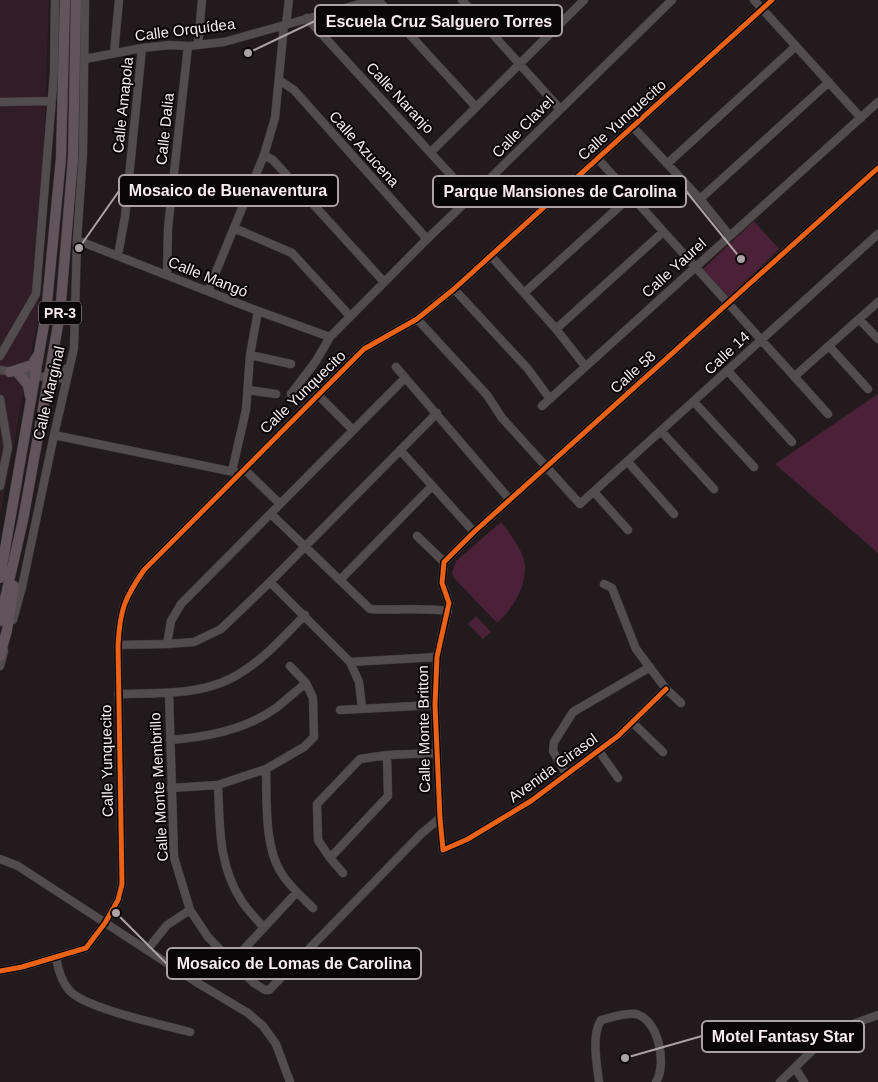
<svg xmlns="http://www.w3.org/2000/svg" width="878" height="1082" font-family="Arial,sans-serif">
  <rect width="100%" height="100%" fill="#221a1d"/>
  <path fill="#301d26" d="M0,0H49L38,318L0,515Z"/>
  <path fill="#4a2136" d="M754,221L779,249L729,297L703,269Z
    M878,394V553L775,464Z
    M501,522C510,534 524,551 525,566C526,588 512,610 497,623L454,578L452,573L456,561Z
    M476,616L491,632L483,639L468,624Z"/>
  <g fill="none" stroke-linecap="round" stroke-linejoin="round">
    <g stroke="#3e3739" stroke-width="9">
      <path id="minor" d="M378,0L476,107
        M462,0L560,109
        M754,0L861,118
        M307,18L471,197
        M286,24L289,0
        M198,44L202,0
        M114,53L119,0
        M85,59L142,48L170,45L188,46L224,42L374,0
        M279,80L294,90L427,239
        M0,102L51,101
        M633,127L700,199L730,236
        M431,152L584,0
        M264,155L273,160L384,282
        M598,159L828,414
        M667,164L796,46
        M700,199L829,82
        M234,228L292,253L350,316
        M77,240L258,311L330,337
        M118,255L125,217L142,48
        M491,256L556,329L585,366
        M167,275L168,228L188,46
        M454,289L528,369L550,399
        M208,291L264,155L275,118L284,25
        M524,293L631,196
        M417,319L487,395L502,418L580,504L878,234
        M859,319L878,339
        M556,329L663,232
        M829,346L868,389
        M250,355L291,364
        M0,356L36,294L54,73L55,0
        M396,367L510,500
        M0,370L57,379C64,378 65,374 67,368
        M728,371L792,442
        M795,376L878,302
        M248,390L276,394
        M291,394L316,361L330,337L427,239L471,197L672,0
        M318,395L352,429
        M0,399L8,447L0,486
        M694,402L754,467
        M542,406L878,102
        M661,431L714,489
        M54,435L239,473
        M400,450L474,532
        M628,462L674,514
        M244,469L279,503
        M232,471L246,410L250,355L258,311
        M594,492L628,530
        M271,514L370,609C396,611 422,607 448,611
        M417,536L444,562
        M340,580L432,486
        M270,582L350,662L359,682L362,708
        M604,584L612,588L636,649L666,689L681,703
        M13,620L22,587L54,435L74,348L77,240L83,153L85,0
        M167,644L171,621L181,604L405,378
        M118,645L167,644L194,642L221,629L270,582L437,413
        M350,662L437,657
        M0,666L4,651
        M666,689L618,736L531,801L468,839L443,850L440,818L435,705L437,657L449,603L442,583L444,562L474,532L878,168
        M169,693L174,857L190,910L208,937L232,962L254,983L265,990H269L421,834L440,818
        M118,694C159,693 207,696 242,672C266,657 285,635 305,615
        M340,710L435,705
        M632,722L663,752
        M170,740C207,737 245,730 276,708C286,700 296,691 306,683
        M599,751L618,778
        M266,769C267,800 264,848 282,874C290,887 302,897 313,908
        M566,774L553,751L554,742L573,712L650,667
        M218,785C220,826 218,864 241,900C247,910 256,918 263,927
        M171,788L218,785L266,769L304,747L314,737L313,698L306,683L290,666
        M330,858L388,796L387,755
        M0,859L18,866L196,982L248,1013L263,1026L276,1044L290,1082
        M343,873L330,858L318,840L317,804L360,759L387,755L437,753
        M147,950L167,925L190,910
        M56,958C58,969 61,981 69,990C83,1008 164,1025 190,1032
        M232,962L297,892
        M0,971L22,967L86,948L105,923L118,900L122,884L118,645C120,610 124,599 144,570L364,349L417,319L454,289L772,0
        M795,1068L804,1082
        M599,1082C597,1065 591,1035 601,1020C611,1018 625,1012 636,1014C659,1020 667,1064 656,1082
        M780,1082L824,1039L845,1027L878,1015"/>
    </g>
    <g stroke="#3e3739" stroke-width="11">
      <path id="major" d="M10,372L32,365L38,355
        M18,373L28,385L30,396
        M0,578L46,313L61,158L65,0
        M0,621L23,520L60,314L73,158L76,0
        M0,656L7,630L14,586"/>
    </g>
    <use href="#minor" stroke="#534c4f" stroke-width="8"/>
    <use href="#major" stroke="#61545a" stroke-width="10"/>
    <g stroke="#0a0507" stroke-width="8">
      <path id="cycleway" d="M666,689L618,736L531,801L468,839L443,850L440,818L435,705L437,657L449,603L442,583L444,562L474,532L878,168
        M0,971L22,967L86,948L105,923L118,900L122,884L118,645C120,610 124,599 144,570L364,349L417,319L454,289L772,0"/>
    </g>
    <use href="#cycleway" stroke="#ea6118" stroke-width="5"/>
  </g>
  <g text-anchor="middle" stroke-width="4" stroke-linejoin="round" paint-order="stroke">
    <rect fill="#0a0507" stroke="#b0a7aa" stroke-width="1" x="39" y="301.5" width="42" height="23" rx="4"/>
    <g font-size="14" font-weight="bold" fill="#f7ecf0">
      <text x="60" y="318">PR-3</text>
    </g>
    <g font-size="15" fill="#f7ecf0" stroke="#0a0507">
      <text transform="translate(185 30) rotate(-7)" y="5">Calle Orquídea</text>
      <text transform="translate(400 98) rotate(47)" y="5">Calle Naranjo</text>
      <text transform="translate(123 105) rotate(-84)" y="5">Calle Amapola</text>
      <text transform="translate(622 120) rotate(-42)" y="5">Calle Yunquecito</text>
      <text transform="translate(523 127) rotate(-45)" y="5">Calle Clavel</text>
      <text transform="translate(165 129) rotate(-84)" y="5">Calle Dalia</text>
      <text transform="translate(364 149) rotate(48)" y="5">Calle Azucena</text>
      <text transform="translate(674 268) rotate(-42)" y="5">Calle Yaurel</text>
      <text transform="translate(208 277) rotate(22)" y="5">Calle Mangó</text>
      <text transform="translate(727 353) rotate(-43)" y="5">Calle 14</text>
      <text transform="translate(633 372) rotate(-42)" y="5">Calle 58</text>
      <text transform="translate(303 392) rotate(-44)" y="5">Calle Yunquecito</text>
      <text transform="translate(49 393) rotate(-77)" y="5">Calle Marginal</text>
      <text transform="translate(424 729) rotate(-91)" y="5">Calle Monte Britton</text>
      <text transform="translate(107 761) rotate(-91)" y="5">Calle Yunquecito</text>
      <text transform="translate(553 768) rotate(-36)" y="5">Avenida Girasol</text>
      <text transform="translate(159 787) rotate(-93)" y="5">Calle Monte Membrillo</text>
    </g>
  </g>
  <path fill="none" stroke="#aca2a6" stroke-width="2" d="M248 53L315 21M79 248L119 191M741 259L686 191M116 913L167 964M625 1058L702 1036"/>
  <g fill="#aca2a6" stroke="#0a0507" stroke-width="2">
    <circle cx="248" cy="53" r="5"/>
    <circle cx="79" cy="248" r="5"/>
    <circle cx="741" cy="259" r="5"/>
    <circle cx="116" cy="913" r="5"/>
    <circle cx="625" cy="1058" r="5"/>
  </g>
  <g fill="#0a0507" stroke="#aca2a6" stroke-width="2">
    <rect x="315" y="5" width="247" height="31" rx="5"/>
    <rect x="119" y="175" width="219" height="31" rx="5"/>
    <rect x="433" y="176" width="253" height="31" rx="5"/>
    <rect x="167" y="948" width="254" height="31" rx="5"/>
    <rect x="702" y="1021" width="162" height="31" rx="5"/>
  </g>
  <g font-size="16" text-anchor="middle" font-weight="bold" fill="#f7ecf0">
    <text x="439" y="27">Escuela Cruz Salguero Torres</text>
    <text x="228" y="196">Mosaico de Buenaventura</text>
    <text x="560" y="197">Parque Mansiones de Carolina</text>
    <text x="294" y="969">Mosaico de Lomas de Carolina</text>
    <text x="783" y="1042">Motel Fantasy Star</text>
  </g>
</svg>
